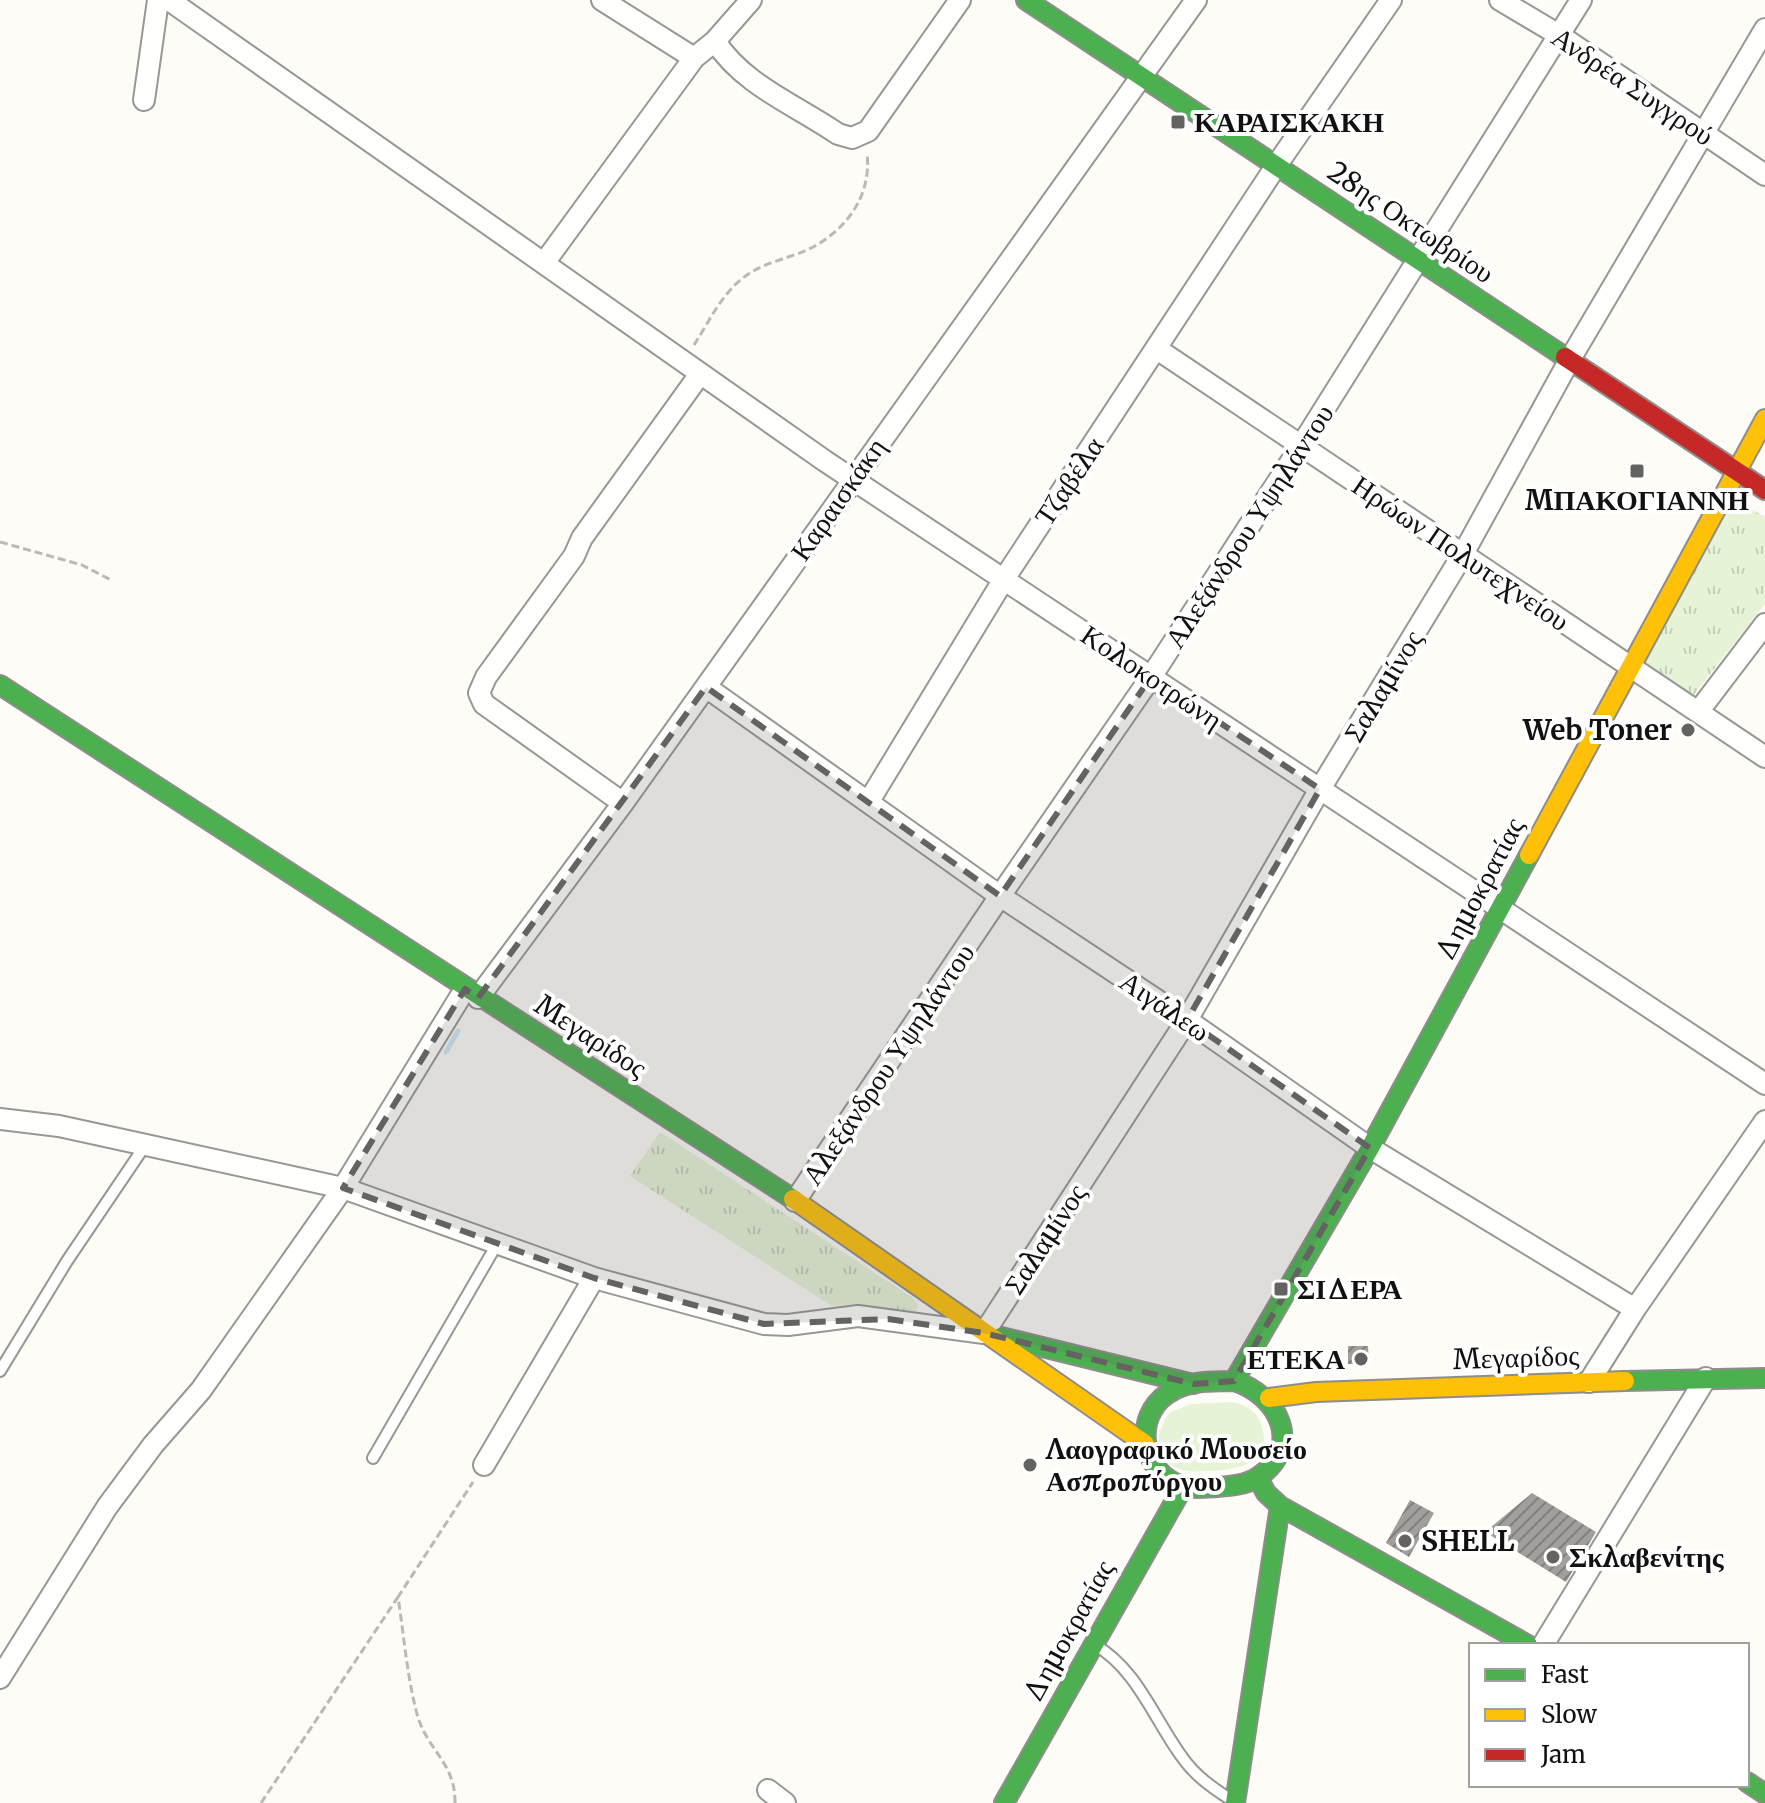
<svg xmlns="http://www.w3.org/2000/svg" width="1765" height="1803" font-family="Merriweather,serif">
  <defs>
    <pattern id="park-tufts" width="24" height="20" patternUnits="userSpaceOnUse" patternTransform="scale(2)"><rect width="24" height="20" fill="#e7f3d7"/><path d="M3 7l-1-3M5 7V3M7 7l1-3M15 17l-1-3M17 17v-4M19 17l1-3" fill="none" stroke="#c5cfb8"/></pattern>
    <pattern id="building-hatch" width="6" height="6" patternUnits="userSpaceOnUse" patternTransform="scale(2)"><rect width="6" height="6" fill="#a19f9c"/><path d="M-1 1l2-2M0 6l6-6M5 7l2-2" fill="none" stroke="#82807e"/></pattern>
  </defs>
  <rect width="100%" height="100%" fill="#fdfcf7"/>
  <path fill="#e7f3d7" d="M1230,1402C1245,1404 1258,1411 1262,1427C1273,1465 1236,1469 1210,1471C1200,1471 1189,1473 1179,1469C1153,1459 1155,1430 1170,1412L1192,1404Z"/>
  <path fill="url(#park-tufts)" d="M1745,505L1765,517V604L1686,705L1633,670L1722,514Z
    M660,1132L913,1298L918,1305L916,1311L910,1313L856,1304L832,1306L630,1176Z"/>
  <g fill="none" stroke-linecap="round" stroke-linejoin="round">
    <path stroke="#cde8f7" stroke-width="5" d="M446,1052L458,1031"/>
  </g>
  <path fill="url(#building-hatch)" d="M1348,1346H1368L1369,1364H1348Z
    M1532,1493L1596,1532L1566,1582L1485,1532Z
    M1410,1500L1434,1513L1409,1557L1386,1543Z"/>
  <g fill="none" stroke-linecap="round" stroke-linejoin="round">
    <g stroke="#979795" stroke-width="14">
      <path id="lane" d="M0,1371L67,1261L146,1144
        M373,1458L497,1244
        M1095,1645C1137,1669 1154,1719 1182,1757C1195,1776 1214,1789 1233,1801"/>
    </g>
    <g stroke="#979795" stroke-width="24">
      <path id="street" d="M169,0L825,461L1765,1084
        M602,0L694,58
        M1500,0L1559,35L1765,175
        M715,41C743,85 796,105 838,134L852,138L868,131L960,0
        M144,100L158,0
        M544,263L694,58L715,41L751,0
        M1157,349L1765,757
        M706,687L1000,896L1187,1020L1370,1148L1635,1309
        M1698,712L1765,624
        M869,801L1004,579L1276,166L1391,0
        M623,803L484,704L479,693L486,677L574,556L582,538L700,374
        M478,998L623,803L1196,0
        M0,1119L59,1126L343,1188L594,1278L764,1324L788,1325L858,1316L984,1333L1187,1020L1320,789L1463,554L1569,361L1765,29
        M795,1201L1000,896L1151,677L1301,446L1581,0
        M1589,1382L1635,1309L1765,1121
        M484,1465L594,1278
        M1543,1645L1706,1378
        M0,1678L107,1507L153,1445L201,1390L343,1188L465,989
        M768,1790L785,1803"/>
    </g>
    <g stroke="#8e8d8b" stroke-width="22">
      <path id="fast" d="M1026,0L1565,357
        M0,685L793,1199
        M1001,1337L1193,1384
        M1234,1381L1370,1148L1529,855
        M1234,1381C1279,1395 1304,1447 1258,1477C1246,1485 1231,1486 1217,1487C1202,1488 1188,1490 1175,1483C1137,1464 1135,1409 1174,1390C1192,1380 1214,1382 1234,1381Z
        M1625,1381L1765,1378
        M1258,1478L1266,1493L1280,1506L1528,1645
        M1747,1782L1765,1794
        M1004,1803L1183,1487
        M1235,1803L1280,1506"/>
    </g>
    <g stroke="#8e8d8b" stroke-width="22">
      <path id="slow" d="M1529,855L1765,419
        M793,1199L1145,1444
        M1269,1398L1316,1392L1625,1381"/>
    </g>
    <g stroke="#8e8d8b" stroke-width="22">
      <path id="jam" d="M1565,357L1765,490"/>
    </g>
    <path stroke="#b9b9b8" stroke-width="3" stroke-dasharray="8 4" stroke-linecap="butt" d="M694,345C710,320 724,289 750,273C767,262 789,258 807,250C845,232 872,197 867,153
      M0,542L82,565L113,581
      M261,1803L398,1597
      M455,1803C456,1763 426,1749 417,1714C407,1676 404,1636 398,1597L473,1482"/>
    <use href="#lane" stroke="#fffffe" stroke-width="10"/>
    <use href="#street" stroke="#fffffe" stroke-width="20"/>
    <use href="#fast" stroke="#4caf50" stroke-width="18"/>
    <use href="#slow" stroke="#ffc107" stroke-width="18"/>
    <use href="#jam" stroke="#c62828" stroke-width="18"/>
  </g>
  <path fill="#646362" fill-opacity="0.2" stroke="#646362" stroke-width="6" stroke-dasharray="16 10" stroke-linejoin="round" d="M1151,677L1320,789L1187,1020L1370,1148L1234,1381L1194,1384L984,1333L888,1319L764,1324L594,1278L343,1188L465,989L478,998L706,687L1000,896Z"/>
  <g fill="#646362" stroke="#fff" stroke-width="3">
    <rect x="1170" y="114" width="16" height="16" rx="4"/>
    <rect x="1629" y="463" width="16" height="16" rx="4"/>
    <circle cx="1688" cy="730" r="8"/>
    <rect x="1273" y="1281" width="16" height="16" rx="4"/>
    <circle cx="1361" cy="1359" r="8"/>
    <circle cx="1030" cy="1465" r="8"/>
    <circle cx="1405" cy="1541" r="8"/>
    <circle cx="1553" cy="1557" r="8"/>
  </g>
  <g text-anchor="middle" stroke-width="8" stroke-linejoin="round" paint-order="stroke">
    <g font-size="28" fill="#111" stroke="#fff">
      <text transform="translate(1633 86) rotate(34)" y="10">Ανδρέα Συγγρού</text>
      <text transform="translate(1411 222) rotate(34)" y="10">28ης Οκτωβρίου</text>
      <text transform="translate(1069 481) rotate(-56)" y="10">Τζαβέλα</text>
      <text transform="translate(838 499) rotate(-55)" y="10">Καραισκάκη</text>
      <text transform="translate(1249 526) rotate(-57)" y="10">Αλεξάνδρου Υψηλάντου</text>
      <text transform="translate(1461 553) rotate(34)" y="10">Ηρώων Πολυτεχνείου</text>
      <text transform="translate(1152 677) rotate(34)" y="10">Κολοκοτρώνη</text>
      <text transform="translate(1383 686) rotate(-59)" y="10">Σαλαμίνος</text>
      <text transform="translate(1479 889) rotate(-62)" y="10">Δημοκρατίας</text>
      <text transform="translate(1165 1006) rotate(34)" y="10">Αιγάλεω</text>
      <text transform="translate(591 1036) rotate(33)" y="10">Μεγαρίδος</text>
      <text transform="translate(888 1064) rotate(-56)" y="10">Αλεξάνδρου Υψηλάντου</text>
      <text transform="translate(1045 1239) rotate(-57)" y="10">Σαλαμίνος</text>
      <text transform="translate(1516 1357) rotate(-2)" y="10">Μεγαρίδος</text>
      <text transform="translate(1068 1631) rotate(-61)" y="10">Δημοκρατίας</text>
    </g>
    <g font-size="28" font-weight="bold" fill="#111" stroke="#fff" text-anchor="start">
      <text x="1194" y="132">ΚΑΡΑΙΣΚΑΚΗ</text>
      <text x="1637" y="510" text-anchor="middle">ΜΠΑΚΟΓΙΑΝΝΗ</text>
      <text x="1672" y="740" text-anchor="end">Web Toner</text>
      <text x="1297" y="1299">ΣΙΔΕΡΑ</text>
      <text x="1345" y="1369" text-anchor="end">ΕΤΕΚΑ</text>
      <text x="1046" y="1459">Λαογραφικό Μουσείο<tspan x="1046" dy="32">Ασπροπύργου</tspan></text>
      <text x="1421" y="1551">SHELL</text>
      <text x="1569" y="1567">Σκλαβενίτης</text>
    </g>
  </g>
  <rect x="1469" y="1643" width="280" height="144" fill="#ffffff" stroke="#a0a0a0" stroke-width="2"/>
  <rect x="1485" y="1669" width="40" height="12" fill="#4caf50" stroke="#a0a0a0" stroke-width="2"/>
  <text x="1541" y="1683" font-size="24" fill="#111111">Fast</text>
  <rect x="1485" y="1709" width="40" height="12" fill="#ffc107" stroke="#a0a0a0" stroke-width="2"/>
  <text x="1541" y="1723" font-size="24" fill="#111111">Slow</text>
  <rect x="1485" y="1749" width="40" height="12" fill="#c62828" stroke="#a0a0a0" stroke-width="2"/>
  <text x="1541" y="1763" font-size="24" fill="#111111">Jam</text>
</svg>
